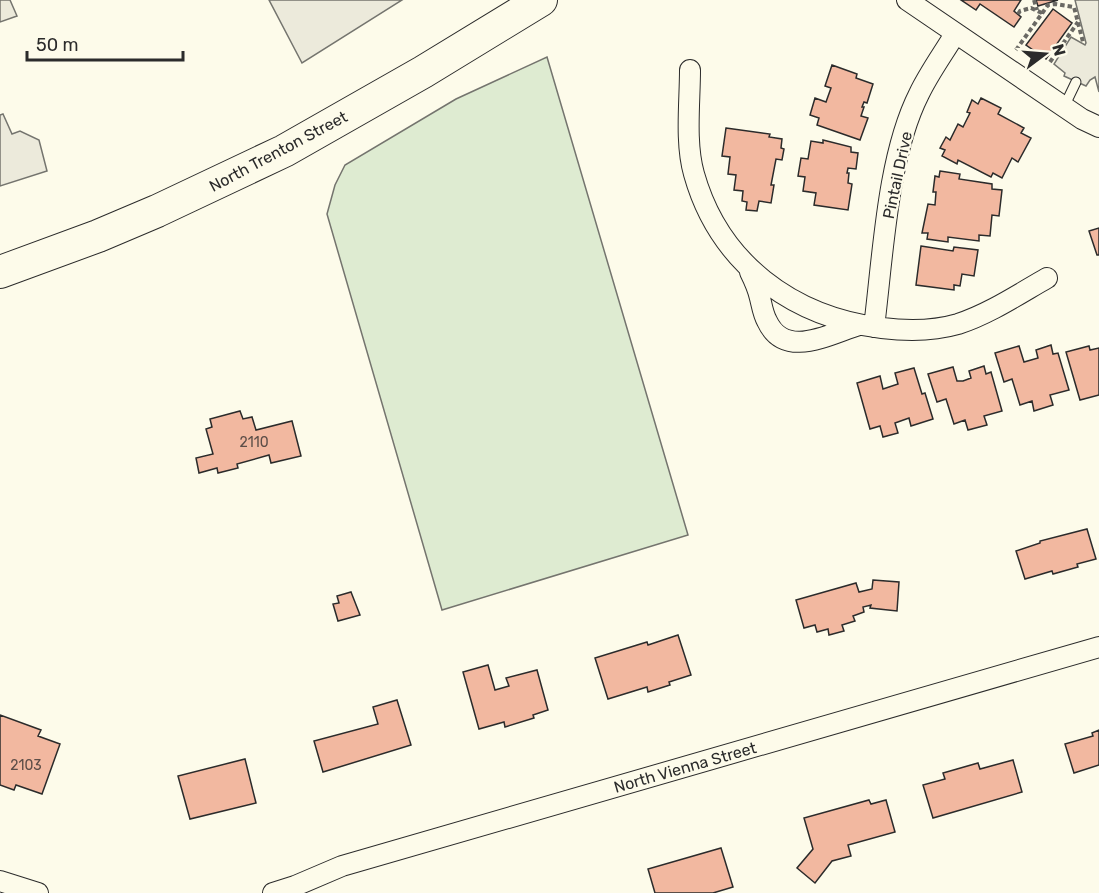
<svg xmlns="http://www.w3.org/2000/svg" width="1099" height="893" font-family="Rubik,sans-serif">
  <rect width="100%" height="100%" fill="#fdfbea"/>
  <path fill="#deebd1" stroke="#74746e" stroke-width="1.5" d="M547,57L688,535L442,610L327,214L335,185L345,165L456,99Z"/>
  <path fill="#eceadb" stroke="#74746e" stroke-width="1.5" d="M0,0H10L17,16L0,22Z
    M269,0H402L302,63Z
    M1075,0H1099V92L1095,77L1090,80L1086,86L1064,76L1065,73L1054,64L1071,37L1085,45L1086,43Z
    M3,114L12,134L20,131L39,140L47,171L0,186V115Z"/>
  <path fill="#f2b8a0" stroke="#2b2b2b" stroke-width="1.5" d="M961,0H1021L1014,11L1021,17L1014,27L980,4L976,10Z
    M1036,0H1058L1038,6Z
    M1053,9L1072,23L1046,59L1026,45Z
    M832,65L857,74L856,78L873,84L867,103L864,102L862,107H864L861,116L868,118L860,140L817,125L819,118L810,115L815,98L826,102L831,88L825,86Z
    M981,98L1001,108L998,114L1024,128L1021,133L1031,138L1018,162L1012,158L1002,178L993,173L991,177L958,160L957,164L942,156L945,150L940,148L946,137L950,140L958,124L963,127L970,113L967,112L972,100L978,104Z
    M726,128L770,134L769,137L782,139L781,148L784,149L782,160L776,159L771,185H774L771,203L759,201L757,211L746,210L747,202L742,201L743,191L734,190L736,175L728,174L730,157L722,156Z
    M823,140L851,147V152L858,153L856,169L848,168L847,173H849L848,183L852,184L848,210L814,205L816,193L803,191L805,177L798,176L801,158L808,159L811,141L823,143Z
    M940,171L960,174L959,179L992,184V189L1002,190L999,216L992,215L990,236L979,235V241L948,237V242L927,239L928,233H922L928,204L935,205L936,192H933L935,176L939,177Z
    M1099,228V255H1097L1089,231Z
    M921,246L953,251L954,247L978,250L974,276L962,274L960,286L954,285V290L916,285Z
    M1051,345L1053,354L1058,353L1069,390L1050,395L1053,405L1034,411L1032,401L1020,405L1012,379L1004,382L995,353L1019,346L1024,362L1038,358L1036,350Z
    M1089,346L1090,350L1099,348V395L1080,400L1066,352Z
    M984,366L986,374L991,372L1002,411L984,416L987,425L968,430L965,420L954,424L946,399L937,402L928,374L953,367L957,381H963L971,378L969,371Z
    M914,368L922,394L925,393L933,419L911,426L909,418L895,423L898,433L883,437L880,426L870,429L857,383L880,376L883,389L898,384L895,373Z
    M240,411L243,419L252,417L256,430L292,421L301,456L271,463L269,455L237,464L238,468L218,473L217,468L199,473L196,458L213,454L206,429L212,427L210,419Z
    M1087,529L1096,559L1077,564L1078,567L1053,574L1052,571L1025,579L1016,551L1040,543V541Z
    M873,580L899,582L897,611L870,608L871,605L863,607L864,612L853,616L855,621L842,625L844,631L829,635L828,629L817,632L815,625L804,628L796,600L856,583L859,592L872,589Z
    M351,592L360,615L338,621L333,604L339,603L337,596Z
    M678,635L691,675L669,682L670,685L648,692L647,687L608,699L595,658L647,642L648,645Z
    M488,665L495,690L509,686L506,678L537,670L548,710L533,715L534,718L505,727L504,722L479,729L463,672Z
    M397,700L411,745L323,772L314,741L378,724L373,707Z
    M0,715L41,730L38,736L60,744L42,794L16,785L14,790L0,785Z
    M1099,730V765L1074,773L1065,744L1093,736L1092,733Z
    M245,759L256,803L190,819L178,776Z
    M1013,760L1022,792L933,818L923,785L945,779L943,773L978,763L980,769Z
    M869,800L871,804L886,800L895,832L848,845L851,856L832,861L815,883L797,868L813,849L804,818Z
    M721,848L733,887L713,893H655L648,869Z"/>
  <g fill="none" stroke-linecap="round" stroke-linejoin="round">
    <g stroke="#2b2b2b" stroke-width="11">
      <path id="service" d="M1064,107L1076,82"/>
    </g>
    <g stroke="#2b2b2b" stroke-width="22">
      <path id="minor" d="M907,0L1082,119L1099,127
        M690,70C690,102 685,143 694,174C719,263 792,317 882,328C907,331 934,331 958,324C989,314 1019,294 1047,278
        M750,272C754,280 758,289 760,298C762,306 763,314 767,321C785,360 829,334 859,325
        M874,327C883,257 887,157 919,94C929,73 943,54 955,34
        M0,881L38,893
        M273,893L295,886L342,866L1099,647"/>
    </g>
    <g stroke="#2b2b2b" stroke-width="34">
      <path id="trunk" d="M0,272L98,236L157,211L284,151L423,72L541,0"/>
    </g>
    <path stroke="#6a6964" stroke-width="4" stroke-dasharray="4.5 3" stroke-linecap="butt" d="M1034,0L1037,10
      M1018,14L1020,11L1031,8L1042,13
      M1016,50L1048,5L1055,4L1074,7L1083,42
      M1050,62L1078,22"/>
    <use href="#service" stroke="#fdfbea" stroke-width="9"/>
    <use href="#minor" stroke="#fdfbea" stroke-width="20"/>
    <use href="#trunk" stroke="#fdfbea" stroke-width="32"/>
  </g>
  <g text-anchor="middle" stroke-width="4.5" stroke-linejoin="round" paint-order="stroke">
    <g font-size="14" fill="#5d4e48">
      <text x="254" y="447">2110</text>
      <text x="26" y="770">2103</text>
    </g>
    <g font-size="16" fill="#2b2b2b" stroke="#fdfbea">
      <text transform="translate(278 151) rotate(-28)" y="6">North Trenton Street</text>
      <text transform="translate(897 175) rotate(-78)" y="6">Pintail Drive</text>
      <text transform="translate(685 767) rotate(-16)" y="6">North Vienna Street</text>
    </g>
  </g>
  <g transform="translate(1045 54) rotate(74)" stroke="#fdfbea" stroke-width="4.5" paint-order="stroke">
  <path d="M0-4.5L10 22L0 15L-10 22Z" fill="#2b2b2b"/>
  <text y="-9" font-size="16" font-weight="bold" text-anchor="middle" fill="#2b2b2b">N</text>
  </g>
  <path d="M27 51v9h156v-9" fill="none" stroke="#2b2b2b" stroke-width="3"/>
  <text x="36" y="51" font-size="18" fill="#2b2b2b" stroke="#fdfbea" stroke-width="4.5" paint-order="stroke">50 m</text>
</svg>
